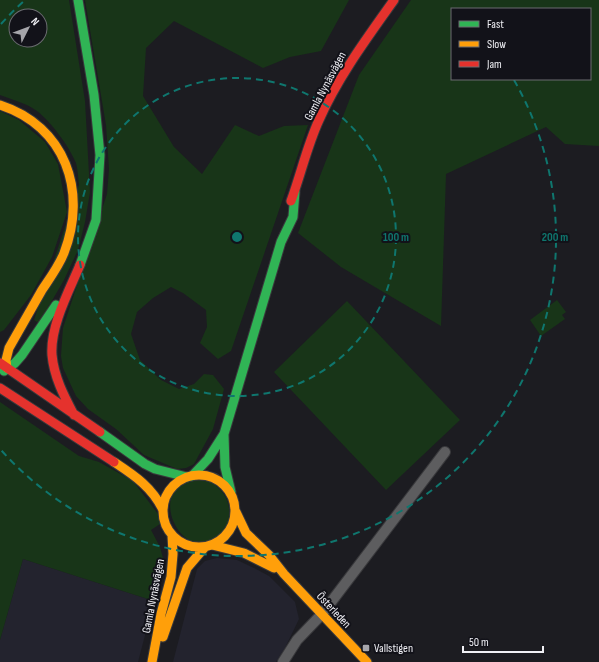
<svg xmlns="http://www.w3.org/2000/svg" width="599" height="662" font-family="'Sofia Sans Condensed',sans-serif">
  <rect width="100%" height="100%" fill="#1c1c21"/>
  <path fill="#23232e" d="M217,558L237,560L254,568L269,576L295,602L299,619L285,648L276,662H173L197,569L205,561Z
    M23,559L154,601L138,662H0V640Z"/>
  <path fill="#183518" fill-rule="evenodd" d="M0,0H69L85,101L90,192L85,222L78,250L64,280L39,323L34,320L79,185C78,178 78,170 76,163C69,146 52,123 37,111C26,103 13,100 0,95ZM16,16H40V40H16Z
    M85,0H349L321,51L290,57L263,68L174,21L146,48L143,96L174,147L202,174L235,125L259,136L284,126L308,125L231,351L218,359L200,343L207,327L206,310L183,293L171,287L153,298L137,312L131,334L140,360L161,380L179,389L194,384L204,374L213,375L224,389L213,429L194,464L186,468L177,469L144,455L116,429L88,409L76,396L63,368L61,356L63,328L107,194L109,169L106,125Z
    M411,0H599V146L565,144L546,127L446,174L441,326L341,267L298,233L359,75ZM452,9H590V79H452Z
    M0,111L19,120L45,142L58,164L67,212L52,257L31,295L4,330L0,332Z
    M557,300L566,312L562,315L565,319L541,336L530,320Z
    M347,301L460,420L386,490L274,372Z
    M0,402L79,456L99,462L133,481L158,514L160,524L151,530L160,547L164,562L154,601L23,559L0,640Z
    M199,478C217,481 232,498 229,517C228,526 223,533 217,538C183,562 151,499 184,482C188,480 194,480 199,478Z"/>
  <g fill="none" stroke-linecap="round" stroke-linejoin="round">
    <g stroke="#39393c" stroke-width="12">
      <path id="street" d="M283,662L297,640L322,614L445,452"/>
    </g>
    <g stroke="#39393c" stroke-width="11">
      <path id="fast" d="M78,0L94,95L100,155L96,220L80,265
        M4,371L15,363L22,355L56,305
        M100,432L145,464L155,469L187,477
        M224,435L225,467L231,492
        M192,476L208,459L224,434L281,242L293,217L295,192"/>
    </g>
    <g stroke="#39393c" stroke-width="11">
      <path id="slow" d="M0,105C65,126 88,191 64,253C59,266 50,278 42,290C31,309 20,329 9,348L6,360L7,368
        M114,462C135,476 152,487 163,510
        M163 511a36 36 0 1 1 72 0a36 36 0 1 1-72 0Z
        M236,512L246,533L269,555L284,574L367,662
        M212,545L244,553L274,568
        M163,637L187,568L205,547
        M152,662L161,614L171,577L173,554L172,535"/>
    </g>
    <g stroke="#39393c" stroke-width="11">
      <path id="jam" d="M291,201C301,174 307,146 319,120C338,77 367,38 394,0
        M0,363L100,432
        M0,388L114,462
        M74,415C64,396 54,377 52,355C50,326 69,291 80,265"/>
    </g>
    <use href="#street" stroke="#5d5d5f" stroke-width="10"/>
    <use href="#fast" stroke="#30b455" stroke-width="9"/>
    <use href="#slow" stroke="#ff9f0a" stroke-width="9"/>
    <use href="#jam" stroke="#e5322d" stroke-width="9"/>
  </g>
  <g fill="none" stroke="#0f766e" stroke-width="2" stroke-dasharray="7 5">
    <circle cx="237" cy="237" r="159"/>
    <path d="M1 24A318 318 0 0 1 24 1M514 80A318 318 0 0 1 1 450"/>
  </g>
  <rect fill="#a6a6ab" stroke="#121219" stroke-width="1.5" x="362" y="644" width="8" height="8" rx="2"/>
  <g text-anchor="middle" stroke-width="4" stroke-linejoin="round" paint-order="stroke">
    <g font-size="12" fill="#f0f0f5" stroke="#121219">
      <text transform="translate(325 86) rotate(-62)" y="4">Gamla Nynäsvägen</text>
      <text transform="translate(153 596) rotate(-79)" y="4">Gamla Nynäsvägen</text>
      <text transform="translate(334 610) rotate(47)" y="4">Österleden</text>
    </g>
    <g font-size="12" fill="#f0f0f5" stroke="#121219" text-anchor="start">
      <text x="374" y="652">Vallstigen</text>
    </g>
  </g>
  <circle cx="237" cy="237" r="6" fill="#0f766e" stroke="#121219" stroke-width="2"/>
  <g font-size="12" text-anchor="middle" font-weight="bold" fill="#0f766e" stroke="#121219" stroke-width="4" stroke-linejoin="round" paint-order="stroke">
    <text x="396" y="241">100 m</text>
    <text x="555" y="241">200 m</text>
  </g>
  <rect x="451" y="8" width="140" height="72" fill="#121219" stroke="#6b6b71"/>
  <rect x="459" y="21" width="20" height="6" fill="#30b455" stroke="#6b6b71"/>
  <text x="487" y="28" font-size="12" fill="#f0f0f5">Fast</text>
  <rect x="459" y="41" width="20" height="6" fill="#ff9f0a" stroke="#6b6b71"/>
  <text x="487" y="48" font-size="12" fill="#f0f0f5">Slow</text>
  <rect x="459" y="61" width="20" height="6" fill="#e5322d" stroke="#6b6b71"/>
  <text x="487" y="68" font-size="12" fill="#f0f0f5">Jam</text>
  <g transform="translate(28 28) rotate(48)"><circle r="19" fill="#121219" stroke="#6b6b71"/>
  <path d="M0-3L7 15L0 10L-7 15Z" fill="#a6a6ab"/>
  <text y="-6" font-size="11" font-weight="bold" text-anchor="middle" fill="#f0f0f5">N</text>
  </g>
  <path d="M463 646v6h80v-6" fill="none" stroke="#f0f0f5" stroke-width="2"/>
  <text x="469" y="646" font-size="12" fill="#f0f0f5" stroke="#121219" stroke-width="3" paint-order="stroke">50 m</text>
</svg>
